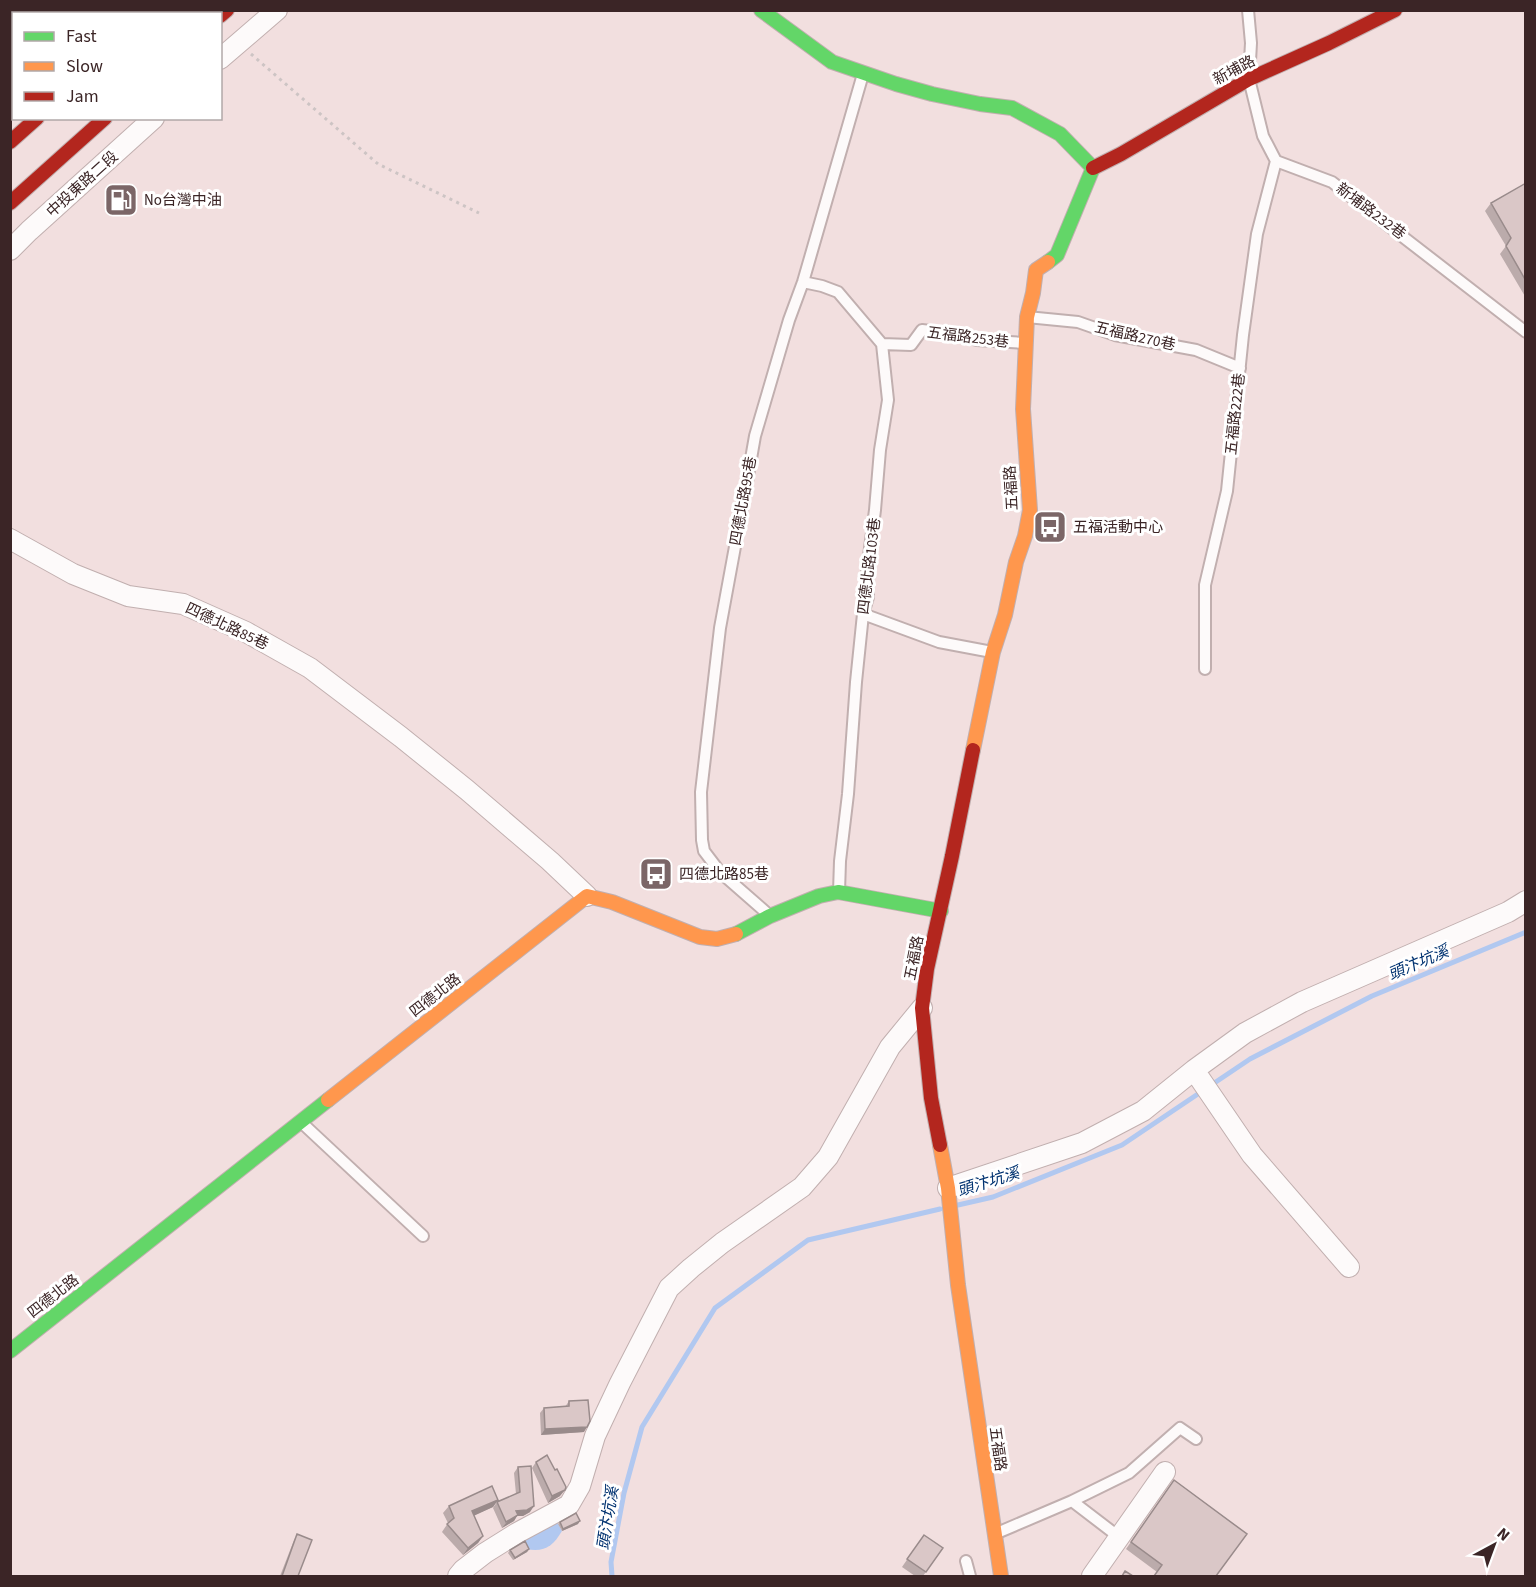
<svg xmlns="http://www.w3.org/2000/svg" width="1536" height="1587" font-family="'Source Sans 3','Noto Sans TC',sans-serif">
  <rect width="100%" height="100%" fill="#f2dfdf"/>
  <path fill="#b1c8f0" d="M555,1518L562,1531C553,1546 544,1553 526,1549L519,1538Z"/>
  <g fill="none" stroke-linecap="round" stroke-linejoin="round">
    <path stroke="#b1c8f0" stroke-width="5" d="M958,1205L993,1197L1122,1145L1250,1059L1372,996L1526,932
      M612,1576L611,1562L624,1493L642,1427L715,1308L808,1240L940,1209"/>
    <g stroke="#c1afaf" stroke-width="14">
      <path id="lane" d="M1248,10L1251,43L1249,79L1263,136L1276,161L1332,182L1526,332
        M803,282L822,286L838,292L882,344L888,400L880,450L875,510L867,571L868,597L863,614L856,682L848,794L840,861L839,892
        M1027,317L1078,322L1115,335L1196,350L1240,368
        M882,344L911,345L922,330L947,333L977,340L1025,343
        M863,614L939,642L992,652
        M1205,669V585L1227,491L1243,335L1257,234L1276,161
        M768,914L720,872L704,851L702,840L701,792L720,628L746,487L755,436L789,320L803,282L863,74
        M301,1122L423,1236
        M1072,1501L1129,1473L1180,1428L1196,1439
        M997,1533L1072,1501L1119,1537
        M966,1561L970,1576"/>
    </g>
    <g stroke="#c1afaf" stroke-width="22">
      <path id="street" d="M112,14L115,10
        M220,59L277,10
        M10,102L14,99
        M10,250L29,231L154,118
        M10,539L73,574L128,596L183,604L246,632L310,668L401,737L467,790L550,861L587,896
        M1194,1070L1252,1155L1349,1267
        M948,1188L1082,1143L1143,1111L1194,1070L1245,1033L1302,1002L1508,912L1526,901
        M458,1576L463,1570L485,1553L517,1533L569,1505L580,1486L595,1436L620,1383L669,1288L691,1268L722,1243L802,1187L828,1157L890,1047L922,1008
        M1092,1576L1165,1472"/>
    </g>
    <g stroke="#c1afaf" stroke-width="16">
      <path id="fast" d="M761,10L832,62L896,84L932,94L980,104L1012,108L1060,134L1093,168
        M156,14L160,10
        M1048,262L1057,255L1093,168
        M736,934L770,916L819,896L838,892L941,911
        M10,1351L328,1100"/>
    </g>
    <g stroke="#c1afaf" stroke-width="16">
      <path id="slow" d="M973,750L993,652L1005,615L1016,562L1025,536L1030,510L1023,409L1027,317L1033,293L1036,270L1048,262
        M328,1100L587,896L612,902L700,937L717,939L736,934
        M940,1145L948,1188L958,1285L1001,1576"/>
    </g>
    <g stroke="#c1afaf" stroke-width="16">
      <path id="jam" d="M220,16L227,10
        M10,142L37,118
        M1093,168L1121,154L1249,79L1329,43L1395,10
        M10,203L105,118
        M940,1145L931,1098L922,1008L927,969L952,856L973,750"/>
    </g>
    <path stroke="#cdc4c4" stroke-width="3" stroke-dasharray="3 4.5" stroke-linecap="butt" d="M251,54L378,164L479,213"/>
    <use href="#lane" stroke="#fdfafa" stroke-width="10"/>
    <use href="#street" stroke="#fdfafa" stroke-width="20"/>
    <use href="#fast" stroke="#63d668" stroke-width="14"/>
    <use href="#slow" stroke="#ff974d" stroke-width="14"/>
    <use href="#jam" stroke="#b3261e" stroke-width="14"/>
  </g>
  <path fill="#bbabab" d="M1526,183V298L1500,254L1506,246L1485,211L1491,203Z
    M569,1401L584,1432L541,1435L540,1413L544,1408L565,1407Z
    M536,1462L560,1496L548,1503L532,1468Z
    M518,1467L530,1512L523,1516H517L514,1521L502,1528L493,1508L497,1502L516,1494L514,1473Z
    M1174,1480L1247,1534L1157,1572L1126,1549Z
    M498,1500L493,1507L474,1515L483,1536L478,1543L463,1555L442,1532L448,1523L443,1513L449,1506Z
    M560,1522L578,1524L562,1531L558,1524Z
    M297,1534L298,1576H280L294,1540Z
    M924,1535L943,1548L923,1576H915L902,1567Z
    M529,1549L527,1552L513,1560L508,1553L510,1550Z"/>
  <path fill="#998b8b" d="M587,1427L584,1432L541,1435L545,1429Z
    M565,1490L560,1496L548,1503L552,1496Z
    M498,1500L493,1507L467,1519L472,1511Z
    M534,1506L530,1512L523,1516H517L514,1521L502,1528L516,1511Z
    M580,1521L578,1524L562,1531L563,1529Z
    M483,1536L478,1543L463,1555L468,1548Z
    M529,1549L527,1552L513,1560L515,1558Z"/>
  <path fill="#dac7c7" stroke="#998b8b" stroke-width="1.5" d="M1526,183V281L1506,246L1511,238L1491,203Z
    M588,1400L590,1421L587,1427L545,1429L544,1408L569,1406V1401Z
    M547,1455L555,1470L557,1469L566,1487L565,1490L552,1496L536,1462Z
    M531,1466L534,1506L527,1510L516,1511L518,1515L506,1522L497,1502L520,1492L518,1467Z
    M1174,1480L1247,1534L1216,1576H1154L1162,1565L1131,1542Z
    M492,1486L498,1500L472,1511L483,1536L468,1548L447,1524L454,1518L449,1506Z
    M576,1513L580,1521L563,1529L560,1522Z
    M297,1534L312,1540L298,1576H282Z
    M924,1535L943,1548L926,1572L907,1559Z
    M525,1541L529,1549L515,1558L510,1550Z
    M1125,1571L1133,1576H1122Z"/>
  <defs>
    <g id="fuel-square" transform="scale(1.725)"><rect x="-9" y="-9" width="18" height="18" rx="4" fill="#7b6667" stroke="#fff"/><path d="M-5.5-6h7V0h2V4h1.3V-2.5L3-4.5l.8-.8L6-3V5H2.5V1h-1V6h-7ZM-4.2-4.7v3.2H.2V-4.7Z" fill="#fff"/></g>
    <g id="bus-square" transform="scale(1.725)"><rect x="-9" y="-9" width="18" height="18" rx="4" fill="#7b6667" stroke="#fff"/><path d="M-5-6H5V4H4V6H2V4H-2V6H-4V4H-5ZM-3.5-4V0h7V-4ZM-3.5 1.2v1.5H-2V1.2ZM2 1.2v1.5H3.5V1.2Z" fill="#fff"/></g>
  </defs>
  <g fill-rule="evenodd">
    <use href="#fuel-square" x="121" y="200"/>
    <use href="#bus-square" x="1050" y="527"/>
    <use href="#bus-square" x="656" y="874"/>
  </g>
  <g text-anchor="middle" stroke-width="6" stroke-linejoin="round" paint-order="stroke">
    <g font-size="15" fill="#3b2526" stroke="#fff">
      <text transform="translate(1234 70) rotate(-28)" y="5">新埔路</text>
      <text transform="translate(82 184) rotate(-42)" y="5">中投東路二段</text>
      <text transform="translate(1371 211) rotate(37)" y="5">新埔路232巷</text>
      <text transform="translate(1135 336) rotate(13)" y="5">五福路270巷</text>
      <text transform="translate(968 337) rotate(7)" y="5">五福路253巷</text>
      <text transform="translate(1235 414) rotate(-84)" y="5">五福路222巷</text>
      <text transform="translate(1011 488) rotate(-93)" y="5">五福路</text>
      <text transform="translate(743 501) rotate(-80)" y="5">四德北路95巷</text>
      <text transform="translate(869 566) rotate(-83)" y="5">四德北路103巷</text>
      <text transform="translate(227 626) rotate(25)" y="5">四德北路85巷</text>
      <text transform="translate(914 958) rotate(-79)" y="5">五福路</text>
      <text transform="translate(435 995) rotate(-38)" y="5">四德北路</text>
      <text transform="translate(53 1296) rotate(-38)" y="5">四德北路</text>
      <text transform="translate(998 1449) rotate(82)" y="5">五福路</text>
    </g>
    <g font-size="15" fill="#3b2526" stroke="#fff" text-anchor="start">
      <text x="144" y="205">No台灣中油</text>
      <text x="1073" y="532">五福活動中心</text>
      <text x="679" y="879">四德北路85巷</text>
    </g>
    <g font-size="16" font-style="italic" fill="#003270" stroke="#fff">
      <text transform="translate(1418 962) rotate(-23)" y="6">頭汴坑溪</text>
      <text transform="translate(988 1181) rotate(-17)" y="6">頭汴坑溪</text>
      <text transform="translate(607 1518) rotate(-81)" y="6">頭汴坑溪</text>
    </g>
  </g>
  <rect width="1536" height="1587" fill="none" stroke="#3b2526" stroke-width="24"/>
  <rect x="12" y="12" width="210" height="108" fill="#ffffff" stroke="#b1a8a8" stroke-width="1.5"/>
  <rect x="24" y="32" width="30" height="9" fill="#63d668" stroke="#b1a8a8" stroke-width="1.5"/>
  <text x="66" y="42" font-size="18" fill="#3b2526">Fast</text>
  <rect x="24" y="62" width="30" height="9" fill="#ff974d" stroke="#b1a8a8" stroke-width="1.5"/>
  <text x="66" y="72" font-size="18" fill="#3b2526">Slow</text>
  <rect x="24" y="92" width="30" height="9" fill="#b3261e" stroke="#b1a8a8" stroke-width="1.5"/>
  <text x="66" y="102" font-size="18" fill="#3b2526">Jam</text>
  <g transform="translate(1494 1545) rotate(41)" stroke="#ffffff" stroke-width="4.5" paint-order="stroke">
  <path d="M0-4.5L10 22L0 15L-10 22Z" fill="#3b2526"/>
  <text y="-9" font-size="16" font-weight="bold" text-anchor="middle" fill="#3b2526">N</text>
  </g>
</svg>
